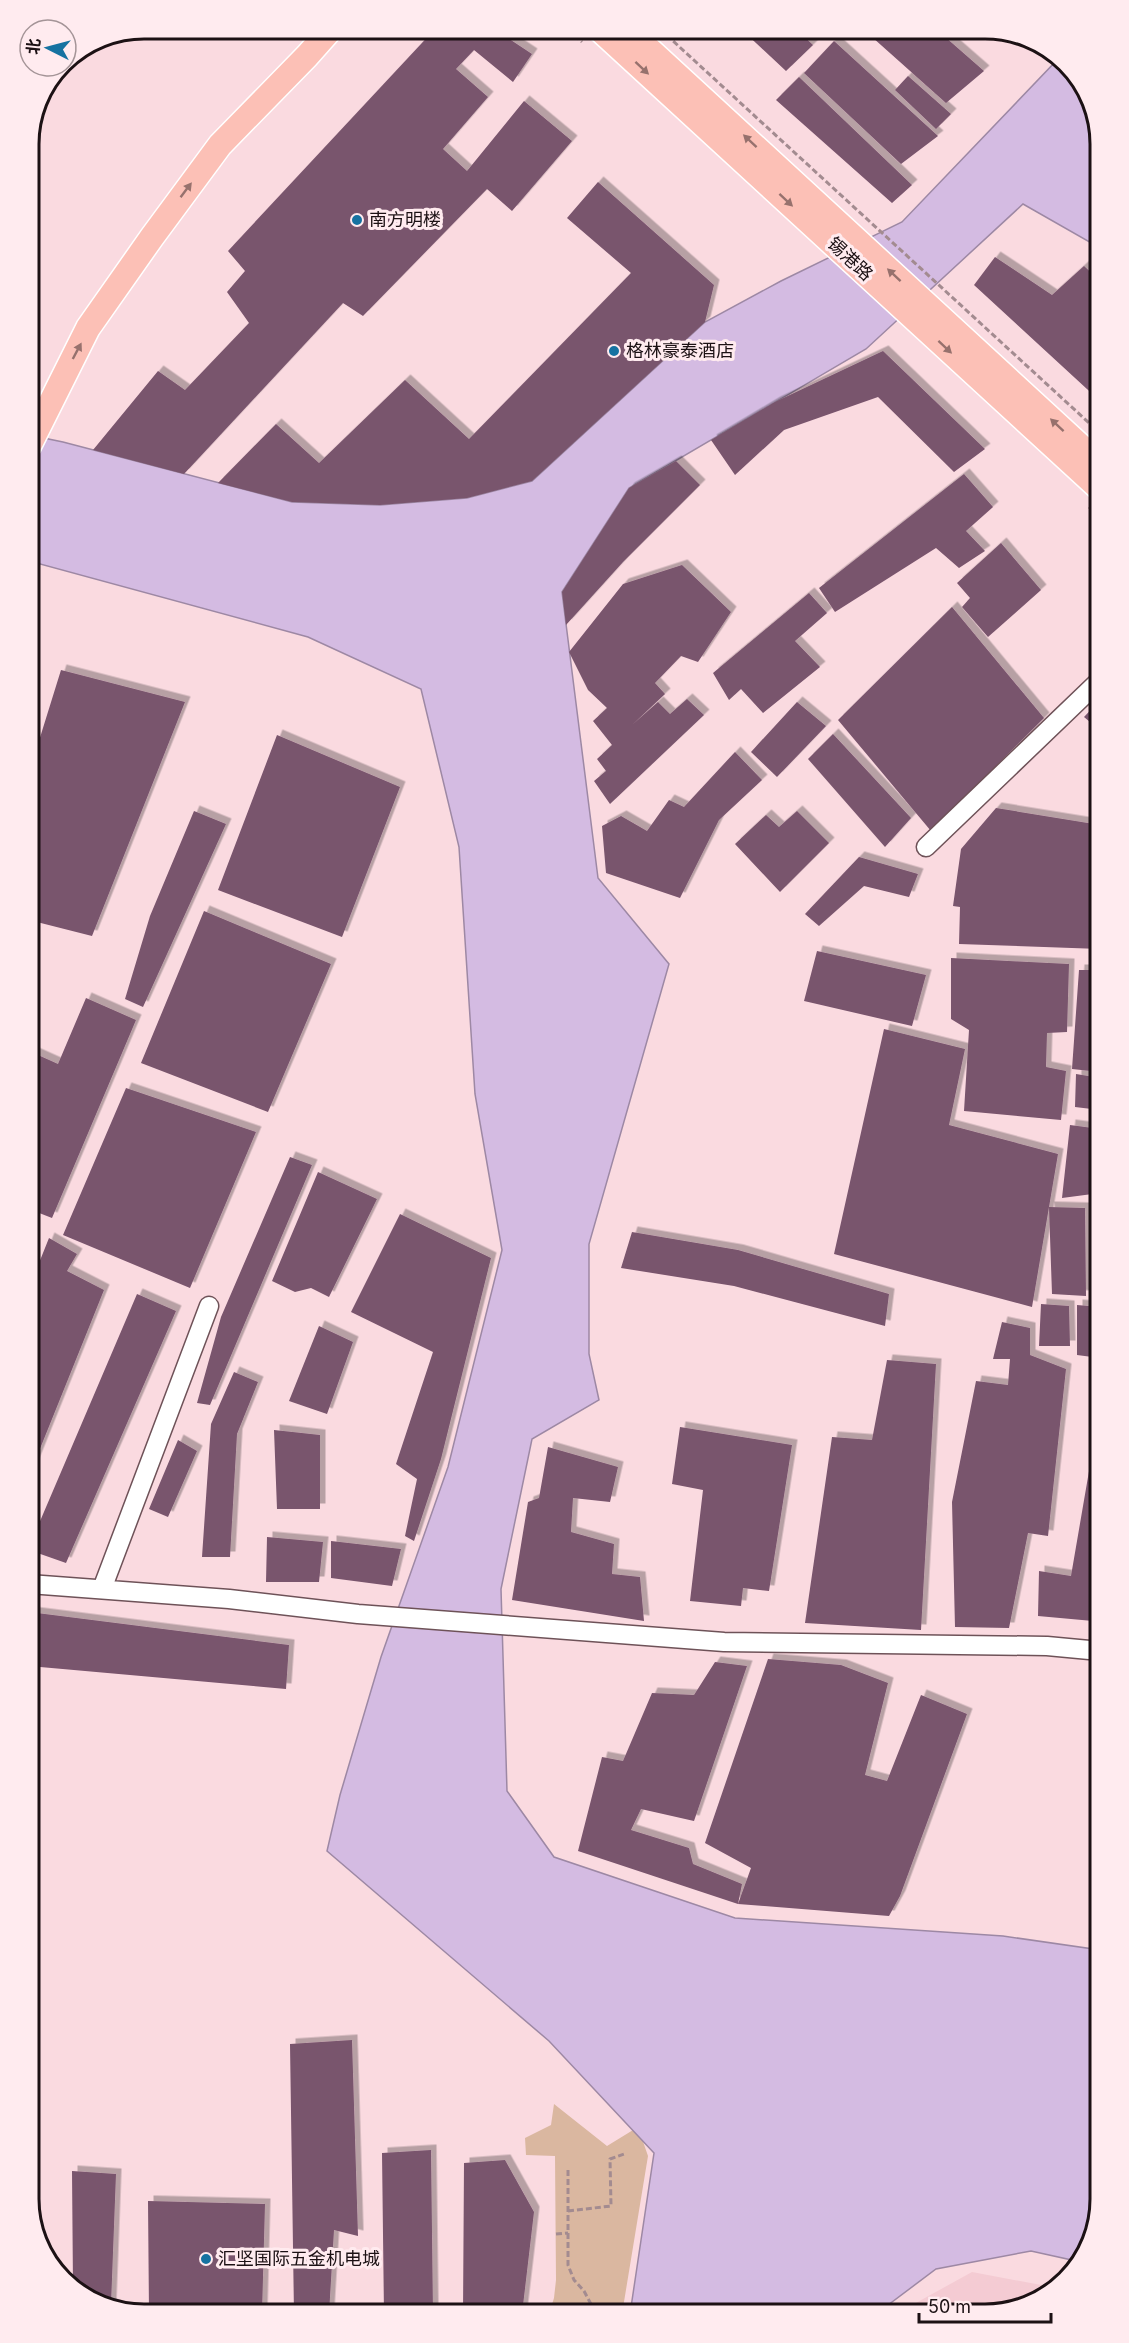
<svg xmlns="http://www.w3.org/2000/svg" width="1129" height="2343" font-family="Inter,'Noto Sans SC',sans-serif">
  <defs>
    <filter id="shadow"><feDropShadow dx="5.5" dy="-5.5" stdDeviation="0" flood-color="#0004"/></filter>
  </defs>
  <rect width="100%" height="100%" fill="#fadae0"/>
  <path fill="#f4cbd3" d="M972,2272L1052,2287L1029,2306L985,2314H911L914,2304Z"/>
  <path fill="#dab7a0" d="M554,2104L607,2146L638,2127L648,2156L622,2314H549L554,2298L556,2280L555,2156L526,2155L525,2138L551,2125Z"/>
  <path fill="#d4bbe2" stroke="#9d88a4" stroke-width="1.5" d="M1059,58L1092,100L1100,144V248L1023,204L866,349L629,488L562,592L598,878L669,964L589,1244V1354L599,1400L532,1439L501,1589L507,1791L554,1857L735,1918L1003,1936L1100,1950V2199L1081,2262L1031,2251L936,2269L876,2314H630L654,2153L549,2041L327,1851L340,1795L381,1657L448,1467L502,1250L475,1094L459,847L421,689L308,637L29,561V435L63,442L292,502L380,505L467,498L532,481L705,322L781,281L902,222Z"/>
  <path fill="#79546d" filter="url(#shadow)" d="M435,29H494L532,54L513,82L474,50L456,69L488,97L443,149L467,171L524,101L572,141L512,211L487,189L363,316L343,303L184,474L93,450L158,371L185,390L249,323L227,292L245,271L228,251Z
    M741,29H796L813,45L786,71Z
    M863,29H936L984,71L946,103Z
    M834,41L938,136L901,164L804,73Z
    M908,76L951,114L936,129L895,90Z
    M799,77L912,185L892,203L776,100Z
    M598,182L714,285L705,322L532,481L467,498L380,505L292,502L218,483L276,424L319,463L405,380L469,439L631,273L567,218Z
    M995,257L1052,295L1084,266L1100,281V401L974,285Z
    M883,351L985,449L954,472L878,397L784,430L735,475L711,440L775,402Z
    M676,461L700,485L623,562L566,625L562,592L629,488Z
    M964,474L993,507L966,531L985,551L959,568L936,548L835,612L819,588Z
    M1001,543L1041,590L988,637L962,607L970,598L957,583Z
    M682,565L731,612L698,662L681,656L655,683L665,694L632,725L658,702L670,714L687,699L704,715L610,804L594,781L606,771L597,759L612,745L593,721L607,708L588,690L569,652L623,584Z
    M809,593L827,613L795,641L820,667L763,713L741,689L729,700L713,673Z
    M952,607L1044,718L931,831L838,720Z
    M61,670L185,702L92,936L29,920V773Z
    M1100,700V722L1096,727L1084,717Z
    M797,702L826,726L777,777L751,752Z
    M833,734L911,818L885,847L808,759Z
    M277,735L400,787L342,937L218,890Z
    M735,752L762,780L719,820L680,898L606,873L602,826L621,816L647,831L669,800L684,807Z
    M996,808L1100,825V949L959,944L960,907L953,906L961,849Z
    M194,811L226,824L143,1007L125,999L150,916Z
    M797,811L829,843L780,892L735,844L766,815L779,827Z
    M859,857L918,874L909,897L864,886L819,926L805,914Z
    M204,911L331,964L268,1112L141,1063Z
    M817,951L926,975L912,1026L804,1001Z
    M951,958L1069,964L1067,1032L1047,1033L1046,1067L1066,1071L1061,1120L964,1111L969,1030L951,1019Z
    M1079,970H1100V1072L1072,1069Z
    M86,998L136,1020L52,1218L29,1209V1182L37,1157L29,1153V1051L58,1064Z
    M884,1029L965,1049L949,1125L1058,1154L1049,1207L1085,1208L1086,1296L1052,1294L1049,1207L1032,1307L834,1254Z
    M1076,1074L1100,1078V1110L1075,1107Z
    M126,1088L256,1132L190,1288L63,1235Z
    M1070,1125L1100,1129V1193L1062,1198Z
    M290,1157L312,1165L210,1405L197,1403L221,1317Z
    M318,1172L377,1199L329,1297L311,1288L295,1292L272,1281Z
    M400,1214L491,1258L441,1459L414,1541L405,1536L417,1479L396,1464L433,1352L351,1312Z
    M632,1232L738,1250L889,1294L885,1326L734,1286L621,1268Z
    M49,1238L77,1254L67,1271L104,1290L29,1476V1288Z
    M137,1294L176,1311L66,1563L29,1550V1547Z
    M1041,1304L1069,1306L1070,1346H1039Z
    M1077,1305L1100,1307V1358L1077,1355Z
    M1002,1322L1030,1328V1355L1066,1369L1048,1536L1028,1533L1009,1628L955,1627L952,1502L976,1381L1008,1385L1010,1359H993Z
    M319,1326L353,1342L327,1414L289,1401Z
    M887,1360L936,1364L921,1630L805,1623L832,1437L872,1440Z
    M234,1372L258,1382L237,1434L230,1557H202L211,1424Z
    M1099,1413L1100,1582L1093,1621L1038,1616L1039,1571L1071,1576Z
    M680,1427L792,1445L769,1591L743,1588L741,1606L690,1601L703,1490L672,1484Z
    M274,1430L320,1435V1509H277Z
    M178,1440L197,1451L168,1517L149,1509Z
    M548,1447L618,1467L610,1502L573,1498L571,1532L614,1544L612,1574L640,1577L644,1621L512,1600L528,1502L539,1498Z
    M267,1537L323,1542L319,1582H266Z
    M331,1541L401,1549L392,1586L331,1578Z
    M29,1612L289,1645L286,1689L29,1666Z
    M768,1659L841,1665L888,1683L865,1775L887,1781L921,1695L967,1714L900,1896L889,1916L738,1904L578,1851L602,1757L623,1761L652,1693L694,1695L715,1662L747,1666L694,1821L641,1809L631,1830L689,1848L693,1864L742,1884L738,1904L751,1868L705,1843Z
    M352,2040L358,2236L334,2230L329,2314H294L290,2044Z
    M431,2150L433,2314H384L382,2153Z
    M505,2160L534,2212L522,2314H463L464,2163Z
    M72,2171L116,2174L111,2305L80,2295L73,2287Z
    M148,2201L265,2204L262,2314H149Z"/>
  <g fill="none" stroke-linecap="round" stroke-linejoin="round">
    <g stroke="#6e5258" stroke-width="21">
      <path id="minor" d="M926,847L1100,680
        M29,1584L229,1599L358,1614L724,1642L1047,1646L1100,1651
        M102,1589L209,1306"/>
    </g>
    <g stroke="#fff" stroke-width="27">
      <path id="major" d="M599,29L1100,489
        M627,29L1100,464
        M29,446L88,328L152,237L220,145L307,56L331,29"/>
    </g>
    <path stroke="#a38b90" stroke-width="3" stroke-dasharray="6 3" stroke-linecap="butt" d="M568,29L582,42
      M660,29L1100,433
      M1089,507L1100,518
      M568,2170V2265L574,2280L584,2291L592,2306L590,2314
      M568,2211L611,2206L610,2159L624,2154
      M556,2234L568,2233"/>
    <use href="#minor" stroke="#fff" stroke-width="18"/>
    <use href="#major" stroke="#fcc0b6" stroke-width="24"/>
  </g>
  <defs><path id="oneway-solid" d="M-6-.8H1V-3.2L6.5 0L1 3.2V.8H-6Z" transform="scale(1.5)"/></defs>
  <g fill="#97716d">
    <use href="#oneway-solid" transform="translate(642 68) rotate(43)"/>
    <use href="#oneway-solid" transform="translate(750 141) rotate(-137)"/>
    <use href="#oneway-solid" transform="translate(186 190) rotate(-53)"/>
    <use href="#oneway-solid" transform="translate(786 200) rotate(43)"/>
    <use href="#oneway-solid" transform="translate(894 275) rotate(-137)"/>
    <use href="#oneway-solid" transform="translate(945 347) rotate(43)"/>
    <use href="#oneway-solid" transform="translate(77 351) rotate(-62)"/>
    <use href="#oneway-solid" transform="translate(1057 425) rotate(-137)"/>
  </g>
  <g fill="#1672a1" stroke="#ffebef" stroke-width="2">
    <circle cx="357" cy="220" r="6"/>
    <circle cx="614" cy="351" r="6"/>
    <circle cx="206" cy="2259" r="6"/>
  </g>
  <g text-anchor="middle" stroke-width="6" stroke-linejoin="round" paint-order="stroke">
    <g font-size="18" fill="#1c1114" stroke="#ffebef" text-anchor="start">
      <text x="369" y="226">南方明楼</text>
      <text x="626" y="357">格林豪泰酒店</text>
      <text x="218" y="2265">汇坚国际五金机电城</text>
    </g>
    <g font-size="18" fill="#1c1114" stroke="#ffebef">
      <text transform="translate(850 259) rotate(43)" y="6">锡港路</text>
    </g>
  </g>
  <path d="M0 0H1129V2343H0ZM144 39H985A105 105 0 0 1 1090 144V2199A105 105 0 0 1 985 2304H144A105 105 0 0 1 39 2199V144A105 105 0 0 1 144 39Z" fill="#ffebef" fill-rule="evenodd"/>
  <path fill="none" stroke="#1c1114" stroke-width="3" d="M144 39H985A105 105 0 0 1 1090 144V2199A105 105 0 0 1 985 2304H144A105 105 0 0 1 39 2199V144A105 105 0 0 1 144 39Z"/>
  <g transform="translate(48 48) rotate(276)"><circle r="28" fill="#ffebef" stroke="#a49497" stroke-width="1.5"/>
  <path d="M0-4.5L10 22L0 15L-10 22Z" fill="#1672a1"/>
  <text y="-9" font-size="16" font-weight="bold" text-anchor="middle" fill="#1c1114">北</text>
  </g>
  <path d="M919 2313v9h132v-9" fill="none" stroke="#1c1114" stroke-width="3"/>
  <text x="928" y="2313" font-size="18" fill="#1c1114" stroke="#ffebef" stroke-width="4.5" paint-order="stroke">50 m</text>
</svg>
